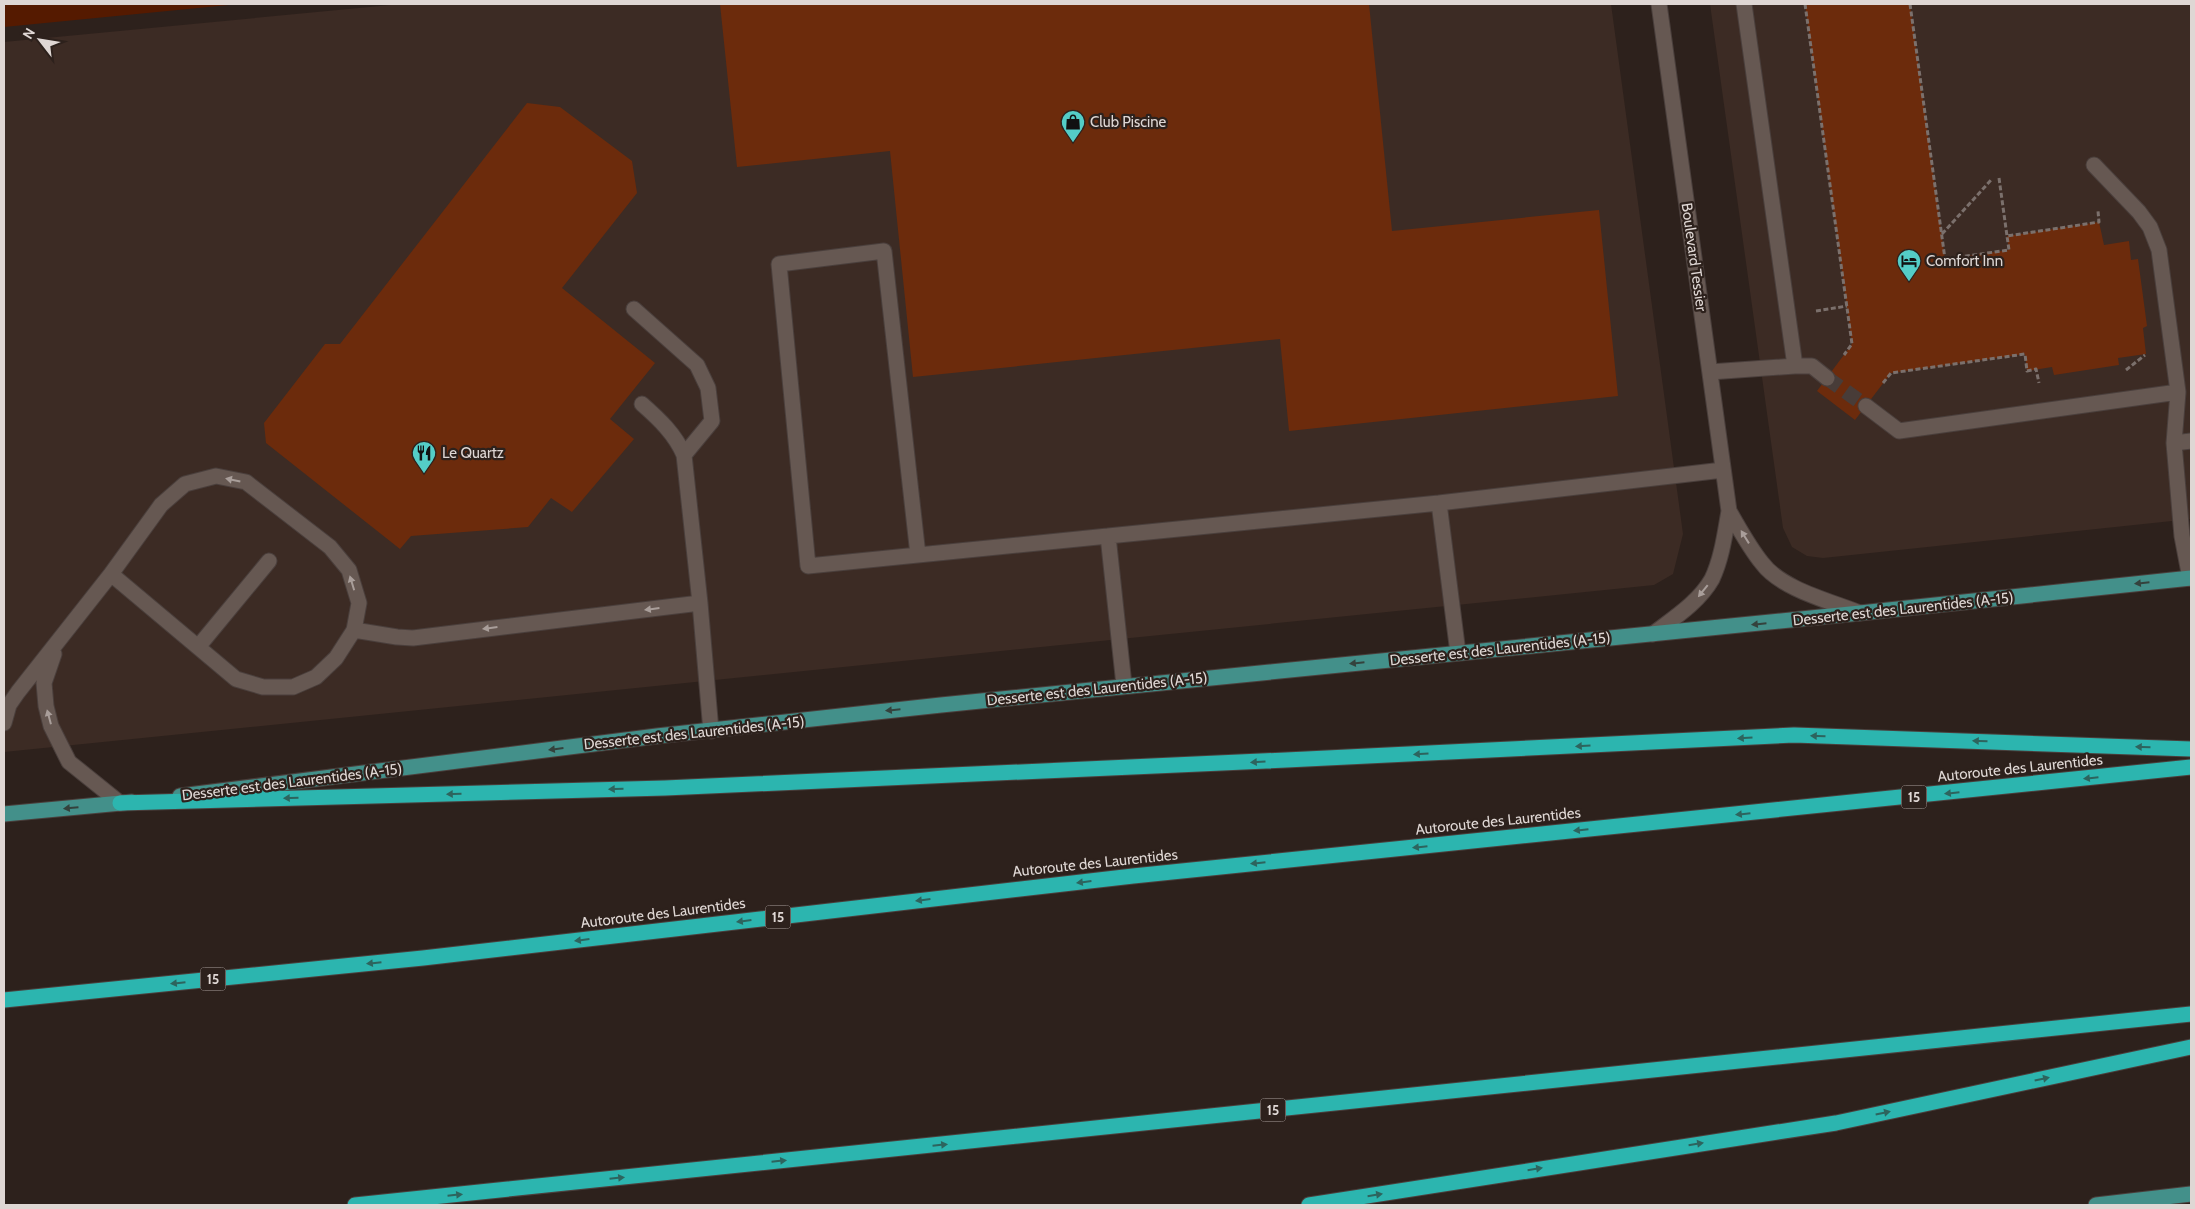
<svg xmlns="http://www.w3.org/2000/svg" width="2195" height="1209" font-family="Cabin,sans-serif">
  <rect width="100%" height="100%" fill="#2d211c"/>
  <path fill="#3c2b24" d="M401,4H1611L1683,534L1673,574L1654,585L4,752V42Z
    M1710,4H2191V519L1823,558L1807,556L1792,547L1783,528Z"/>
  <path fill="#551a00" d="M4,4H239L4,27Z"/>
  <path fill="#6c2b0c" d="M720,4H1369L1392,231L1599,210L1618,396L1289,431L1280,339L913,377L890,151L737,167Z
    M1805,4H1910L1945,259L2009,250L2007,236L2099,222L2104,245L2129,241L2131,260L2138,259L2147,326L2143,328L2146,354L2118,358L2119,365L2054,375L2052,367L2027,371L2025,354L1891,373L1855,420L1817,391L1852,344Z
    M527,103L560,107L632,161L637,193L562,288L655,363L610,419L634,439L572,512L551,498L528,527L411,536L400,549L266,443L264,423L325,344H340Z"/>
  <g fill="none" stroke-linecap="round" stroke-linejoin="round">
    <path stroke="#483c38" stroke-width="15" stroke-dasharray="15 8" stroke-linecap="butt" d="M1827,378L1866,406"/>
    <g stroke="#4a3f3c" stroke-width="17">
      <path id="minor" d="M1744,4L1795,366H1812L1827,378
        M2094,165L2139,212L2150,227L2159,250L2178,392L2174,443L2182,536L2190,578
        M634,309L697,365L708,388L712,421L684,455
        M1710,372L1795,366
        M642,404C659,419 675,434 684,455L700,603L711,731
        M1866,406L1899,431L2178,392
        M2174,443L2191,441
        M1439,503L1723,470
        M1729,511C1739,528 1749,547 1762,563C1781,589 1830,601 1860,613
        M918,555L884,251L779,264L808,566L1108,536
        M354,630L397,637L413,638L700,603
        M1653,634C1674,618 1699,602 1712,579C1722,558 1725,533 1729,511L1659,4
        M198,647L269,561
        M54,654L44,683L46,706L51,726L69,762L120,803
        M1124,685L1108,536L1439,503L1458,653
        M4,723L9,705L18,692L111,574L161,505L185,484L216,476L246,482L330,547L349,570L359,603L354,630L336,658L316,677L293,687H263L236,679L111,574"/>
    </g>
    <g stroke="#4a3f3c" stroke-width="17">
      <path id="major" d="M180,796L657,736L941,705L1860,613L2191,578
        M4,814L132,802
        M2096,1205L2191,1194"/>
    </g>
    <g stroke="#4a3f3c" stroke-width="17">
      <path id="highway" d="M120,803L665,788L1286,760L1794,735L2191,749
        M4,1000L423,958L1133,876L2191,767
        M355,1205L2191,1014
        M1309,1205L1836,1123L2191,1047"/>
    </g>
    <path stroke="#7b706c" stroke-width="3" stroke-dasharray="5 2.5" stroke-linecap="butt" d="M1805,4L1852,344L1844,355
      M1910,4L1945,259L2009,250L2007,236L2099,222L2098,211
      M1999,178L2007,236
      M1942,234L1992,179
      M1816,311L1847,306
      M2126,370L2145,355
      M1883,383L1891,373L2025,354L2027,371L2036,369L2039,383"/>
    <use href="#minor" stroke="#665852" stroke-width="15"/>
    <use href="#major" stroke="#43908a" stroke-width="15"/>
    <use href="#highway" stroke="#2cb5af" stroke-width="15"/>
  </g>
  <defs><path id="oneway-solid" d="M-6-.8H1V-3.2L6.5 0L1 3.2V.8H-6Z" transform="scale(1.25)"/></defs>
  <g fill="#a99e9a">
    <use href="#oneway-solid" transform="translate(233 480) rotate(-168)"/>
    <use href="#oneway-solid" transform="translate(1745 537) rotate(-122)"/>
    <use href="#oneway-solid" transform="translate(352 583) rotate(-107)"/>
    <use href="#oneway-solid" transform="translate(1703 591) rotate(129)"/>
    <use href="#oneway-solid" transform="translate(652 609) rotate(173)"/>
    <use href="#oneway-solid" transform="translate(490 628) rotate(173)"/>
    <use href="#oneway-solid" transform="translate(49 717) rotate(-105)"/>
  </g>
  <g fill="#34423d">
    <use href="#oneway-solid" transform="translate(2142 583) rotate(174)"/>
    <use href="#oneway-solid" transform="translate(1759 624) rotate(174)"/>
    <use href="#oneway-solid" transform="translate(1357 663) rotate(174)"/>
    <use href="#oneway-solid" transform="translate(893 710) rotate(174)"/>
    <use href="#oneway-solid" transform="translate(556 749) rotate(173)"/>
    <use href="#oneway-solid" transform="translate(71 808) rotate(175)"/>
  </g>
  <g fill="#2d645e">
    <use href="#oneway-solid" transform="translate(1818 736) rotate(-178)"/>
    <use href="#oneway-solid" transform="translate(1745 738) rotate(177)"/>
    <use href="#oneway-solid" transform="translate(1980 741) rotate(-178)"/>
    <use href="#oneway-solid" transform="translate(1583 746) rotate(177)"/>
    <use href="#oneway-solid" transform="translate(2143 747) rotate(-178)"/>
    <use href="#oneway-solid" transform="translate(1421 754) rotate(177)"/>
    <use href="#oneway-solid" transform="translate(1258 762) rotate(177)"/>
    <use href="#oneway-solid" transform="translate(2091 778) rotate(174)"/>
    <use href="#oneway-solid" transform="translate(616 789) rotate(178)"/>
    <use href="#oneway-solid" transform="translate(1952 793) rotate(174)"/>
    <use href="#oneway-solid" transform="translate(454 794) rotate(178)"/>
    <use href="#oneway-solid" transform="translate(291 798) rotate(178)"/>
    <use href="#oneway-solid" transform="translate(1743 814) rotate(174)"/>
    <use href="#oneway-solid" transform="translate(1581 830) rotate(174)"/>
    <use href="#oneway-solid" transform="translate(1420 847) rotate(174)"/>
    <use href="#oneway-solid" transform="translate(1258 863) rotate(174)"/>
    <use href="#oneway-solid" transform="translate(1084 882) rotate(173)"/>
    <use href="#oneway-solid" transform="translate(923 900) rotate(173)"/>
    <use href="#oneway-solid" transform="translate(744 921) rotate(173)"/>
    <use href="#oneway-solid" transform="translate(582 940) rotate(173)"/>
    <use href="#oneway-solid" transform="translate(374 963) rotate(174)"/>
    <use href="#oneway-solid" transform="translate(178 983) rotate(174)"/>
    <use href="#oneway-solid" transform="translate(2042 1079) rotate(-12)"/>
    <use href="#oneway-solid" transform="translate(1883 1113) rotate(-12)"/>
    <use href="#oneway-solid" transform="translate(1696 1144) rotate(-9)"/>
    <use href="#oneway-solid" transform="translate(940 1145) rotate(-6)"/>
    <use href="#oneway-solid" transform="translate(779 1161) rotate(-6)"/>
    <use href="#oneway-solid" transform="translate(1535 1169) rotate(-9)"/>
    <use href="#oneway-solid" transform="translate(617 1178) rotate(-6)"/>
    <use href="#oneway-solid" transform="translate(455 1195) rotate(-6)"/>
    <use href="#oneway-solid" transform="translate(1375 1195) rotate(-9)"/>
  </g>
  <defs>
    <g id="shop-pin" transform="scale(1.25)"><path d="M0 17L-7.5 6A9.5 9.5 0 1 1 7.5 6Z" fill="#54cdc7" stroke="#2d211c"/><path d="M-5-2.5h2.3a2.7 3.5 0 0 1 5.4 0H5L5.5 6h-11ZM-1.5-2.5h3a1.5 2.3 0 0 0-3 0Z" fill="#111"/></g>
    <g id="hotel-pin" transform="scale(1.25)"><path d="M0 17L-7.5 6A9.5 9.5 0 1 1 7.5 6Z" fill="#54cdc7" stroke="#2d211c"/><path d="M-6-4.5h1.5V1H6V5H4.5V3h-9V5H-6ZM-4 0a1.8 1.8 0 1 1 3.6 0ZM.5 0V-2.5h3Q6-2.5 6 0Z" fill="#111"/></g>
    <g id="restaurant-pin" transform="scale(1.25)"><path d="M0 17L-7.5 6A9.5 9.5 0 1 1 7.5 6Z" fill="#54cdc7" stroke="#2d211c"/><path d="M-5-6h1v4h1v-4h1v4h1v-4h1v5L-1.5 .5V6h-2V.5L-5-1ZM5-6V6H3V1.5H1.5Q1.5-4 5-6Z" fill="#111"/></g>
  </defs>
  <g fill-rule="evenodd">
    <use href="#shop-pin" x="1073" y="122"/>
    <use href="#hotel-pin" x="1909" y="261"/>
    <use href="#restaurant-pin" x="424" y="453"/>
  </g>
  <g text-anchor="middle" stroke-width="4.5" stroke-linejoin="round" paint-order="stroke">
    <g fill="#2d211c" stroke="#aaa09d" stroke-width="1">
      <rect x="1901.5" y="785.5" width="25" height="23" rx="4"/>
      <rect x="765.5" y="905.5" width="25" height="23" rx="4"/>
      <rect x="200.5" y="967.5" width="25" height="23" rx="4"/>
      <rect x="1260.5" y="1098.5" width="25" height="23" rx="4"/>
    </g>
    <g font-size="14" font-weight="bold" fill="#dfd7d4">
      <text x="1914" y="802">15</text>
      <text x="778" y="922">15</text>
      <text x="213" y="984">15</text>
      <text x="1273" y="1115">15</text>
    </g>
    <g font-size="15" fill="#dfd7d4" stroke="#2d211c" text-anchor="start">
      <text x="1090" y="127">Club Piscine</text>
      <text x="1926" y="266">Comfort Inn</text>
      <text x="442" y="458">Le Quartz</text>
    </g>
    <g font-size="15" fill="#dfd7d4" stroke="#2d211c">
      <text transform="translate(1694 257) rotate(82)" y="5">Boulevard Tessier</text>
      <text transform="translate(1903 609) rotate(-6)" y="5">Desserte est des Laurentides (A-15)</text>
      <text transform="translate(1500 649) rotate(-6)" y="5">Desserte est des Laurentides (A-15)</text>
      <text transform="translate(1097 689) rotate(-6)" y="5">Desserte est des Laurentides (A-15)</text>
      <text transform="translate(694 733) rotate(-6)" y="5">Desserte est des Laurentides (A-15)</text>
      <text transform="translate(2020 768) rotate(-6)" y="5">Autoroute des Laurentides</text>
      <text transform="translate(292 782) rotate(-7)" y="5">Desserte est des Laurentides (A-15)</text>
      <text transform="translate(1498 821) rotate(-6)" y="5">Autoroute des Laurentides</text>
      <text transform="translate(1095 863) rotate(-6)" y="5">Autoroute des Laurentides</text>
      <text transform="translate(663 913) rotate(-7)" y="5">Autoroute des Laurentides</text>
    </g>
  </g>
  <rect width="2195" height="1209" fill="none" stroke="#dfd7d4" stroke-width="10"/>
  <g transform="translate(40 40) rotate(301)" stroke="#2d211c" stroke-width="4" paint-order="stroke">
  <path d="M0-4L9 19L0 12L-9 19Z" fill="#dfd7d4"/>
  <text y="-8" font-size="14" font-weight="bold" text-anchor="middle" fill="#dfd7d4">N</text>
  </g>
</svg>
